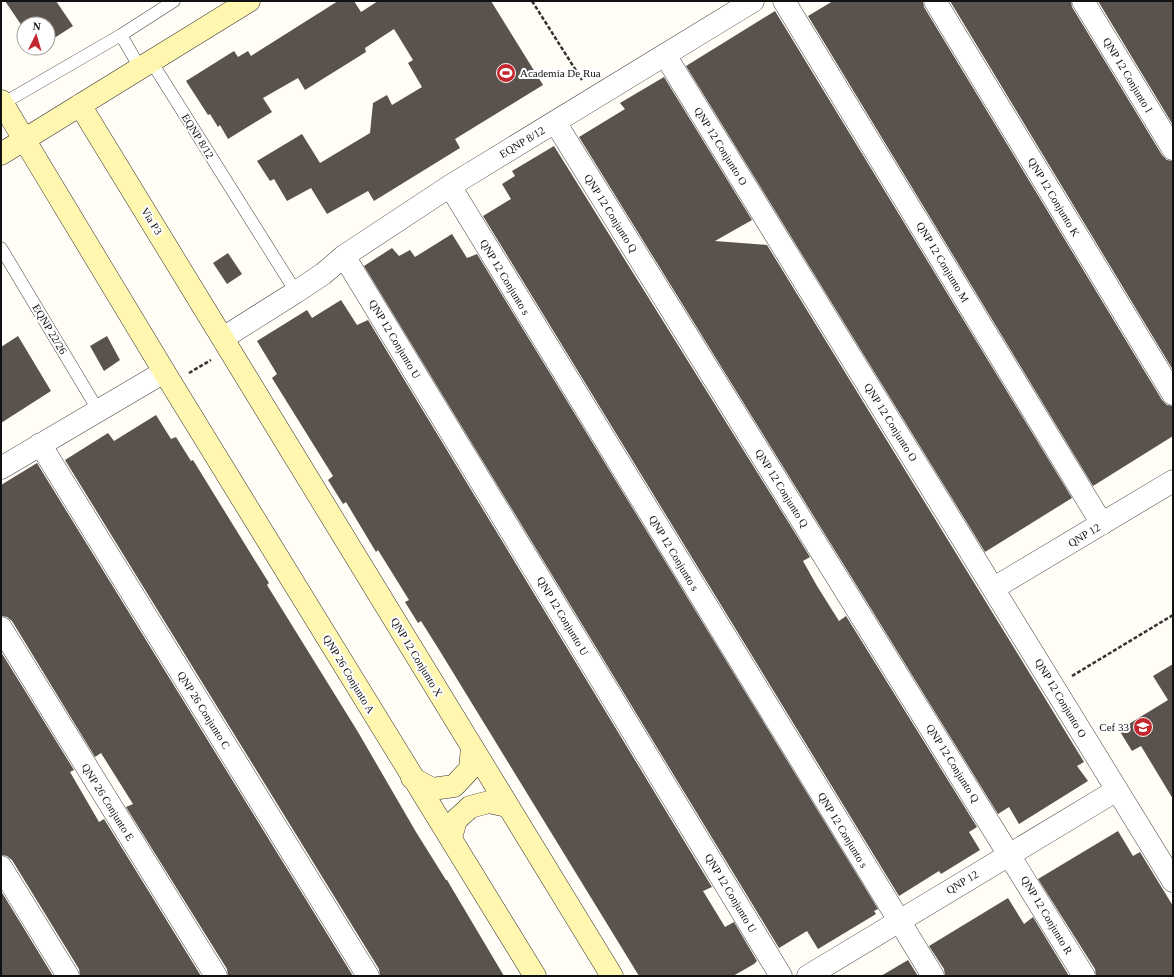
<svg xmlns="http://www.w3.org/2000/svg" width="1174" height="977" font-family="Georgia,serif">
  <rect width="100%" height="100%" fill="#fffdf5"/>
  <path fill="#5a524d" d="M5,1H56L73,26L48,42V24H24V29Z
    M338,1H354L361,12L378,1H491L543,85L455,139L460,148L374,201L368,191L327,214L311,188L287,201L274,179L270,181L257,161L302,134L320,163L370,133L373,103L387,95L392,105L422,87L408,63L413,60L394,29L365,48L366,52L305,90L298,78L263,98L272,112L228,139L220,125L218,127L210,114L208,115L186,81L234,51L238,57L248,51L251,56Z
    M833,1H923L924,7L1162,400L1167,405L1173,406V436L1093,486L808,16Z
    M950,1H1071L1072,7L1162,155L1167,160L1173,161V370Z
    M1098,1H1173V125Z
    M775,11L1072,498L985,552L686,66Z
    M664,77L752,220L715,241L767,245L1084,762L1077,766L1088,781L1019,824L1009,807L998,814L579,137L625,109L620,103Z
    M554,146L810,557L803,561L817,586L839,621L846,616L977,827L969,832L980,850L941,874L939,871L899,896L483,216L511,199L502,184L515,176L512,171Z
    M452,234L467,258L477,254L878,909L874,911L876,914L818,949L807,931L779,948L364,266L392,248L399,256L410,250L415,257Z
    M228,253L242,274L227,284L213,263Z
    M341,300L357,325L368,320L712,887L703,891L725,927L734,922L757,961L754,964L733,976H639L438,648L421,621L418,623L405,602L409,600L378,550L376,552L346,502L343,504L328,480L333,476L272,378L277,374L257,341L307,310L312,318Z
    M18,336L51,391L1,423V347Z
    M107,336L120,360L104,371L90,346Z
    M156,415L171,439L176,437L191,461L193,460L254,559L269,583L267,585L358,732L416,832L446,880H447L504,976H380L379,969L65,460L108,433L114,441Z
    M37,463L43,473L353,976H228L227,969L126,807L133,804L101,753L95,757L12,621L7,617L1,616V485Z
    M1,652L74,770L70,772L99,822L104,819L201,976H80L79,969L12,860L7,856L1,855Z
    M1173,664V799L1141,746L1132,751L1119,730L1168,700L1153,676Z
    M1118,831L1133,856L1140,852L1173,906V976H1096L1095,969L1038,879Z
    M1,891L53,976H1Z
    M1008,898L1024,924L1033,917L1069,976H945L944,969L929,946Z
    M908,960L918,976H881Z"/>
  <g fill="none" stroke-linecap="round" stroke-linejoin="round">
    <g stroke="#444" stroke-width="13">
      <path id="lane" d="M121,35L140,68
        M151,61L296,292
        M2,104L121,35L174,1
        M1,248L98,410"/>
    </g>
    <g stroke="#444" stroke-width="23">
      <path id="street" d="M784,1L1102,524
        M935,1L1173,394
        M1083,1L1173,149
        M665,55L1173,881
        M555,122L1084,976
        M450,186L933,976
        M344,256L781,976
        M223,338L296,292L323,274L344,256L450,186L753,1
        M40,444L368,976
        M1,468L164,372
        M994,588L1173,481
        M1,628L216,976
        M1,867L68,976
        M808,976L1117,790"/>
    </g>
    <g stroke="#333" stroke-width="23">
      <path id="secondary" d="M1,101L171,383L535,976
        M80,105L612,976
        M1,154L249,1
        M412,778L432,789L454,786L470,769L472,747
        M451,838L456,820L470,807L489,802L507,806"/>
    </g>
    <path stroke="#333" stroke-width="2.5" stroke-dasharray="4 2" stroke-linecap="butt" d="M532,1L582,80
      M189,373L211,360
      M1072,676L1173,615"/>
    <use href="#lane" stroke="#fff" stroke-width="12"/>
    <use href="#street" stroke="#fff" stroke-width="22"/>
    <use href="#secondary" stroke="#fff6b0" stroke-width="22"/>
  </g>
  <defs>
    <g id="stadium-disc" transform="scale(1)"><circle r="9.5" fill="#c4262e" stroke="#fff"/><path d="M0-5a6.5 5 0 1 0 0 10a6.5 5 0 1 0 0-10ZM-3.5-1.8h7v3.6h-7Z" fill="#fff"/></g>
    <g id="school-disc" transform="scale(1)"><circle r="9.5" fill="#c4262e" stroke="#fff"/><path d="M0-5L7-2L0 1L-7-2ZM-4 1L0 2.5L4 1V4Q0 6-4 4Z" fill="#fff"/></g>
  </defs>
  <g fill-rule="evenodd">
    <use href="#stadium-disc" x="506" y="73"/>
    <use href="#school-disc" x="1143" y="727"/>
  </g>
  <g text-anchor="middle" stroke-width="4" stroke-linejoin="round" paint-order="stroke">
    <g font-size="11" fill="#111" stroke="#fff" text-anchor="start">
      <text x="520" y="77">Academia De Rua</text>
      <text x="1129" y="731" text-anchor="end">Cef 33</text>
    </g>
    <g font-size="11" fill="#111" stroke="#fff">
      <text transform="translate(1128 75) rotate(59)" y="4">QNP 12 Conjunto I</text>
      <text transform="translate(198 136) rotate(58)" y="4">EQNP 8/12</text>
      <text transform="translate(522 142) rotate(-31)" y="4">EQNP 8/12</text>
      <text transform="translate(721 146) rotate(58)" y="4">QNP 12 Conjunto O</text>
      <text transform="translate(1054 197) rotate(59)" y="4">QNP 12 Conjunto K</text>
      <text transform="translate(611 213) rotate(58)" y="4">QNP 12 Conjunto Q</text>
      <text transform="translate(152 221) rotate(58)" y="4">Via P3</text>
      <text transform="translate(943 262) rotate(59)" y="4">QNP 12 Conjunto M</text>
      <text transform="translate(505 277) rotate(59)" y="4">QNP 12 Conjunto s</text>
      <text transform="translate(50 329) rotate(59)" y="4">EQNP 22/26</text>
      <text transform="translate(395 339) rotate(59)" y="4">QNP 12 Conjunto U</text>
      <text transform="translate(891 422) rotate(58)" y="4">QNP 12 Conjunto O</text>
      <text transform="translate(782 488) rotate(58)" y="4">QNP 12 Conjunto Q</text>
      <text transform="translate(1084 535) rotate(-31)" y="4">QNP 12</text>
      <text transform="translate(674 553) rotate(59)" y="4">QNP 12 Conjunto s</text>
      <text transform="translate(563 616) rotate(59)" y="4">QNP 12 Conjunto U</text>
      <text transform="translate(417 657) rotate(59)" y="4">QNP 12 Conjunto X</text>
      <text transform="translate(349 674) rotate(59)" y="4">QNP 26 Conjunto A</text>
      <text transform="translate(1061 698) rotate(59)" y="4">QNP 12 Conjunto O</text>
      <text transform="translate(204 710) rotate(58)" y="4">QNP 26 Conjunto C</text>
      <text transform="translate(953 763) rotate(58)" y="4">QNP 12 Conjunto Q</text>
      <text transform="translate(108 802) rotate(58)" y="4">QNP 26 Conjunto E</text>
      <text transform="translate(843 830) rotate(59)" y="4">QNP 12 Conjunto s</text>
      <text transform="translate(962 882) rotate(-31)" y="4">QNP 12</text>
      <text transform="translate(731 893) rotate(59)" y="4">QNP 12 Conjunto U</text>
      <text transform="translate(1047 915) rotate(59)" y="4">QNP 12 Conjunto R</text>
    </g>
  </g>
  <rect width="1174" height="977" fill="none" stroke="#111111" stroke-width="4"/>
  <g transform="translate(36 36) rotate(5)"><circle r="19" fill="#ffffff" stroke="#a0a0a0"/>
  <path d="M0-3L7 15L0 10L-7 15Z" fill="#c4262e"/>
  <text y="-6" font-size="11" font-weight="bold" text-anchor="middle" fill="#111111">N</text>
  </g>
</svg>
